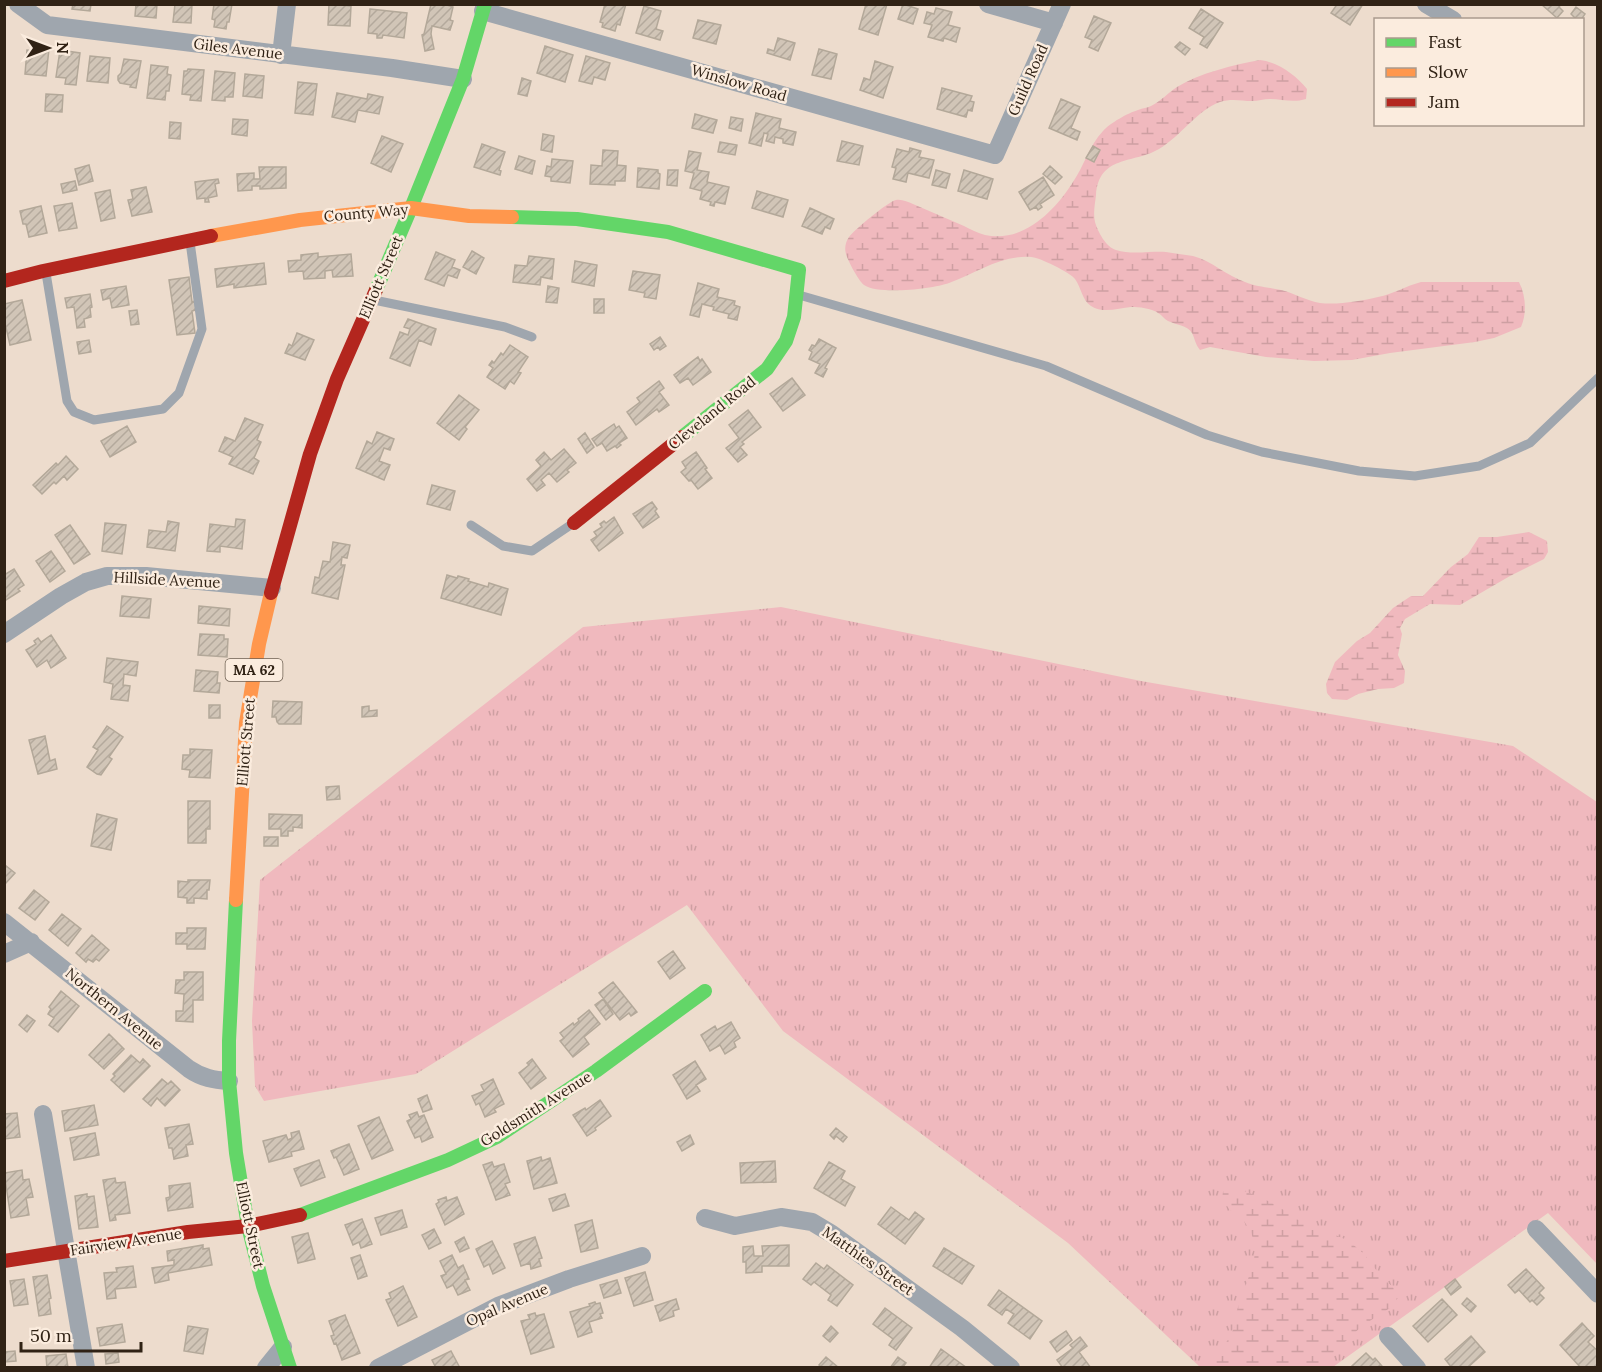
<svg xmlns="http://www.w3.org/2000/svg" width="1602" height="1372" font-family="Lora,serif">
  <defs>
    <pattern id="grass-tufts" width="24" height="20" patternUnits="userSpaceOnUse" patternTransform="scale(1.5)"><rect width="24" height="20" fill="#f0b9be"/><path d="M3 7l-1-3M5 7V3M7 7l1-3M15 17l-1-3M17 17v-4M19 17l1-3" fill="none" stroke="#ce9fa2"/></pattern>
    <pattern id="wetland-marsh" width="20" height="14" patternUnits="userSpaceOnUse" patternTransform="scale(1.5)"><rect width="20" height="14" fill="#f0b9be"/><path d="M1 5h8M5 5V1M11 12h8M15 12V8" fill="none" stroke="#ce9fa2"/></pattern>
    <pattern id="building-hatch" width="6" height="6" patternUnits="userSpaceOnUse" patternTransform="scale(1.5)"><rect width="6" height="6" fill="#d1c5b7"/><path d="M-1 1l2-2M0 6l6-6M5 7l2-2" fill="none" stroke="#b4a99c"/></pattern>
  </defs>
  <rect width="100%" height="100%" fill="#eddccd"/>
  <path fill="url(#grass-tufts)" d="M781,607L1141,681L1513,746L1597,802V1264L1548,1213L1333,1367H1200L1068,1243L783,1031L687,905L416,1074L264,1101L255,1086L252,1021L260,880L583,627Z"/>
  <path fill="url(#wetland-marsh)" d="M1260,60C1278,62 1296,75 1307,89L1306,99C1293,103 1282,99 1270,99C1264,99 1258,101 1252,101C1241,101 1232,98 1220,102C1196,111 1181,136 1159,149C1133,164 1099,155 1096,195C1095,204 1093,213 1095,222C1098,232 1106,247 1116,250C1131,255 1150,251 1166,252C1174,253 1184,255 1193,256C1212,261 1227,276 1245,282C1256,287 1269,287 1281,290C1294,293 1307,301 1320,303C1338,305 1361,301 1378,297C1393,294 1406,286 1421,282H1519C1526,296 1527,313 1521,327L1494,338L1475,342L1390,353L1352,360L1314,361L1266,357L1210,347L1200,350C1195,344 1195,339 1192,333C1187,325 1176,325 1168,321C1164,319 1162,315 1158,313C1151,308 1139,307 1131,307C1119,308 1103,314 1091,306C1082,300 1081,287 1075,279C1071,273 1039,257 1031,257C1001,255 977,273 949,283C933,289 878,295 864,285C858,280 848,261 846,254C844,248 846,241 849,237C854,230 889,201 896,200C902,199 908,202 913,204C930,211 947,219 964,226C970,229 978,233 985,235C1023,243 1054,212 1073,182C1084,166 1089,146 1103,131C1110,123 1128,113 1138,110C1143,108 1147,108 1151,106C1161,101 1168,93 1177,87C1200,73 1233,65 1260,60Z
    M1529,532L1547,541L1548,552L1544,559L1510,576L1460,605L1430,604L1405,619L1400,628L1402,634L1398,655L1405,671L1404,683L1394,688L1378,689L1358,694L1347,700L1332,699L1327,693L1326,684L1335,662L1357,641L1370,633L1393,608L1411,596H1423L1451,567L1468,554L1479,537H1497Z
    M1226,1188H1237L1262,1198L1276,1205L1315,1231L1331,1233L1349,1241L1364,1254L1380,1275L1400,1294L1393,1306L1362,1326L1318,1367H1217L1216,1358L1229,1338L1236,1324V1313L1254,1262L1255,1246L1251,1232L1242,1218L1230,1210L1222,1199L1223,1192Z"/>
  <path fill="url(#building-hatch)" stroke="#b3a899" stroke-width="1.5" d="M73,4H91L90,11L72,9Z
    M136,4H157L156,18L135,16Z
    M175,4H192L191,23L173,22Z
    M214,4H232L229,22H227L226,29L214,27L215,20L212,19Z
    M329,4L351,6L350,26L328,25Z
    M431,4H444L453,7L450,20L453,21L450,30L432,26L431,34L434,49L425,51L422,35L424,34Z
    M605,4H626L620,25L617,24L615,31L602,27L603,23L600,22Z
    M866,4H887L878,35L859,29Z
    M903,4L918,9L913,24L898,19Z
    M1335,4H1363L1350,25L1331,13L1336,6Z
    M1541,4H1561L1559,7L1563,11L1557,18Z
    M644,6L661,11L656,29L663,31L660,40L636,33Z
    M1576,7L1585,14L1581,20H1577L1571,14Z
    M936,8L952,12L948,25L960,28L956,42L944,38L943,41L928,37L932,25L924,23L927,12L934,14Z
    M370,9L407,13L404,38L383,35L382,38H377V34L368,33Z
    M1201,9L1223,23L1207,48L1200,44L1204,37L1189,28Z
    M1094,16L1111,23L1098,51L1089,47L1092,40L1085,37Z
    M698,20L721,25L716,44L693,38Z
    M778,38L795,43L790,60L767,53L768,49L774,51Z
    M1180,42L1190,49L1185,55L1175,47Z
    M545,46L573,55L565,82L537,73Z
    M37,48L49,49L46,76L25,74L27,50L36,51Z
    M819,49L837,54L831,79L812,75Z
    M60,50L80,53L76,85L65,84L66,78L56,77Z
    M90,56L110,58L108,83L87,81Z
    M586,56L610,63L605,80L594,77L592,84L579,81Z
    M124,59L141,61L136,88L130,87L131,85L120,83L118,80V76L121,73Z
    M875,61L893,67L883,98L860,90L864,78L870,80Z
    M151,65L168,67L167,74L171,75L169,91H166L165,100L147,98Z
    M188,69L204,70L201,101L190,100L191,95L182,94L184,71H187Z
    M215,71L235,73L233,97H225V101L212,100Z
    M245,74L264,76L262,98L243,96Z
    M522,78L531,81L527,96L518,94Z
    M298,82L317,84L313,115L295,113Z
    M942,88L972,96L970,101L974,102L972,111L968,110L966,117L937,109Z
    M337,93L367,99L368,94L383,97L379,114L358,110L355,122L332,117Z
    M46,94L63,95L62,112L45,111Z
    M1061,99L1080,107L1071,128L1080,132L1077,140L1049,128Z
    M756,113L781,119L779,128L796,132L793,145L783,143V139L775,137L774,143L766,141L768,134L764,133L761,146L749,143Z
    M695,114L717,120L713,133L692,128Z
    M731,117L743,119L741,131L729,128Z
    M233,119L248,120L247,136L232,134Z
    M170,122L181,123L180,139L169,138Z
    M543,134L554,136L552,152L541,150Z
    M382,136L403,144L391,172L371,163Z
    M842,141L863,146L859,165L837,161Z
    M720,142L737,145L735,155L718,152Z
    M482,144L505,152L499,170L501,171L500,175L474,167Z
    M1093,146L1100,150L1094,162L1086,158Z
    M910,148L921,151L919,157L934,160L929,178L908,173L906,182L893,179L896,168L892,167L897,149L909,152Z
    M603,150L618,151L617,165L626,166L625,181H615V185L590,184L591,165L602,166Z
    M689,151L701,153L697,170L709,172L707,182L729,187L725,204L715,202L714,206L710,205L711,202L700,199L702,191L690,188L694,173L685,171Z
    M519,156L535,161L532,174L515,169Z
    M552,159L573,161L570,183L551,181V177L545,176L547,166L551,167Z
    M89,165L93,181L79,185L75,169Z
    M1050,166L1062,177L1055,184L1043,174Z
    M259,167H286V188L260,189V186H252V190L238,191L237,174L254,173V179H260Z
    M638,168L658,170V173L660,174L659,189L637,187Z
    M668,170H678L677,186L667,185Z
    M936,170L950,174L946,188L932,185Z
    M964,170L993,179L987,199L958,191Z
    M1043,177L1054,195L1040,204L1042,207L1038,210L1036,207L1030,210L1019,192Z
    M218,179L219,183L215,184L217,196L208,198L209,202H205V198L197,199L195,182Z
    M75,181L77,190L63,193L61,184Z
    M146,187L152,212L132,216L128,200L133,199L131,190Z
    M110,190L115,218L101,221L95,193Z
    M757,191L788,200L783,217L752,208Z
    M72,203L77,228L59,231L54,206Z
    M41,206L47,233L29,237L26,224H23L20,211Z
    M810,208L834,219L830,229L825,227L822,234L802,226Z
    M472,251L484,258L476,274L463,267Z
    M436,252L455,260L452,267L460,270L457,278L448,275L444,286L425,279Z
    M318,253V257L351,254L353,276L333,277L332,270L325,271V278L304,279L303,271L289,272L288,261L301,260V255Z
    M529,256L554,259L552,279L541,277L540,285L513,282L515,265L527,266Z
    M575,261L597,265L594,286L572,282Z
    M264,263L266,284L234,288V284L217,287L215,269Z
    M633,271L660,275L656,299L644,297L645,293L629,290Z
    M189,277L192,302L195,301L196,310L192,311L195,333L177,335L169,280Z
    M698,283L719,289L717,297L735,301L734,305L740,307L737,320L728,318L729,314L713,310L714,307L702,304L699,317L690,315Z
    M126,286L129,305L112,308L110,298L103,300L101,290Z
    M548,286L559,288L557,303L546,302Z
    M90,294L92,307L90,308L91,317L84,319L85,327L77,328L74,307L67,308L65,298Z
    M594,299H604V313H594Z
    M22,300L31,340L10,345L4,319V304Z
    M137,310L139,324L131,325L129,311Z
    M408,319L436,329L431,345L419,340L410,366L390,358L400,332L408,335L410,329L404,327Z
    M297,333L314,340L305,360L285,353L289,344L292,346Z
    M660,337L666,346L660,350L658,347L654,350L650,344Z
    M819,339L836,348L825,368L827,369L823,377L815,373L820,364L809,359L812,352L809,350L812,345L815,346Z
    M89,340L91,352L79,354L77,342Z
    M510,345L528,357L518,372L521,373L514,384L510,381L505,389L487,377L493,368L489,365L492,361L494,363L501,353L503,355Z
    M698,357L700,361L702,359L711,372L693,385L688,378L680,383L674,375Z
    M792,378L805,395L783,411L770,394Z
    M659,381L664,388L659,392L669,405L659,412L657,409L636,425L627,412L640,402L637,398Z
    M459,395L479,410L465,427L467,429L459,440L437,423Z
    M748,410L761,427L742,442L744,444L740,447L747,455L738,462L726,448L739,438L729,425Z
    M245,418L263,425L257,440L261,442L254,458L259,461L253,474L229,464L233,457L219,451L225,437L235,441Z
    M614,424L616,428L619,426L627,438L619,443L621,445L617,448L615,446L607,451L602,443L597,446L592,439Z
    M127,426L136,442L110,457L101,441Z
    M377,432L394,439L390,450L384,448L379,461L390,465L384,480L356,468L367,441L372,444Z
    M585,433L594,447L587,453L578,439Z
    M564,449L576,463L567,470L569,472L557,482L549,473L541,480L545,485L537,491L527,479L541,466L536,460L544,452L551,460Z
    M696,452L707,468L705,469L712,478L698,489L691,480L689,481L681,472L686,468L682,462Z
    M66,456L78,469L67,480L64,476L56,484L54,482L42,494L33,485L56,463L58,465Z
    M432,485L455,491L450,510L427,504Z
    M652,502L657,509L655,511L659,517L643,528L633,514Z
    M614,517L623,533L599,551L591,540L597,536L594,532L602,527L600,524L604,521L606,523Z
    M236,519L245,520L242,549L220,546V552L207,551L210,524L235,527Z
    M168,521L179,523L175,551L147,547L149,530L166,532Z
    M105,523L126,525L122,554L102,551Z
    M70,525L90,554L74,564L55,535Z
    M333,542L350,545L347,558L342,557L341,565H345L338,599L312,593L315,577L319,578L323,561L330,562Z
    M51,551L65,571L50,582L36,561Z
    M14,569L24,585L18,589L20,591L6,600L4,597V575Z
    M447,575L457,578L458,576L469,579L468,581L488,587L489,583L508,589L501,615L441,598Z
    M122,596L151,599L149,618L120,616Z
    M199,606L230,609L229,626L198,623Z
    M200,634L224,635V639H228L227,657L198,655Z
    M51,635L66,658L51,668L47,660L37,667L26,650L36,644L34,641L38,638L41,642Z
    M107,658L138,662L136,676L124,674L123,685L130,686L128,701L111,699L113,684L104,682Z
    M196,670L218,672L217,683H220L219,693L194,691Z
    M273,701L302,702L301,724H279L277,722L276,717H272Z
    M209,705H220V718H209Z
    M369,706V711L377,710V716L362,717V707Z
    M107,726L123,737L109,757L112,759L101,775L97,774L87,767L98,750L93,747Z
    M45,736L50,761L55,759L57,769L38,774L29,740Z
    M190,749L212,750L210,778L189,777L190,770L182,769L183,755H190Z
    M339,786L340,799L327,800L326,787Z
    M188,801H210V829H206V843H188Z
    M97,814L117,819L111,850L91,846Z
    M269,814L302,815V828L293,827V831H288V836H281V829H269Z
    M264,837H278V846H264Z
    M5,865L15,873L4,885V865Z
    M188,880H210L209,890H207V899L194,898V903H187V898L178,897V881L188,882Z
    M34,890L49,902L35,920L19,908Z
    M62,914L81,929L68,946L49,930Z
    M187,928H206L205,949H187V944H176V933H187Z
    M92,935L109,950L99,961L96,959L93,962L88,959L86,962L76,953Z
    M673,951L685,968L670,979L658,962Z
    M184,972H203V1000H193V1022L176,1021V1011H183L184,994L175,993L176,980H184Z
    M613,982L637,1012L631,1016L629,1013L620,1020L599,993Z
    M61,991L79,1006L58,1032L49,1025L54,1018L48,1014L51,1009L49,1007Z
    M603,999L613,1014L606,1020L595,1005Z
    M589,1010L600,1024L584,1037L589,1044L573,1057L560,1041L564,1038L560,1033L573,1023L574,1025L579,1021L578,1019Z
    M27,1015L35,1021L27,1032L19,1025Z
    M731,1022L740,1038L734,1042L736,1047L725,1054L720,1045L710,1051L701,1035L715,1026L717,1030Z
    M109,1034L124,1049L104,1069L89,1055Z
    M131,1055L140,1063L143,1059L150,1066L124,1092L111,1080L115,1076L113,1074Z
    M532,1059L546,1078L531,1089L519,1073L529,1065L527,1063Z
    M695,1061L706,1079L696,1085L700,1091L687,1099L673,1075Z
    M162,1079L168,1084L171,1081L180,1090L165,1106L157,1098L151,1106L143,1099Z
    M493,1079L504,1104L494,1109L496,1112L485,1117L479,1103L476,1105L472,1096L484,1091L481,1085Z
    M427,1095L432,1109L423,1112L418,1099Z
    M600,1100L611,1116L595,1128L596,1130L587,1136L573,1115L585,1108L586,1110Z
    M94,1105L98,1125L65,1131L62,1111Z
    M417,1112L419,1117L424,1115L433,1137L422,1142L420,1136L415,1138L407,1121L411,1119L409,1115Z
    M17,1113L20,1137L4,1139V1114Z
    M379,1117L393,1150L372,1159L358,1126Z
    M189,1124L193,1144L186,1145L188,1156L174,1159L172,1148H169L165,1128Z
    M836,1128L847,1137L843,1142L836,1136L834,1139L830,1135Z
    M299,1131L304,1149L291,1152L292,1156L269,1162L263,1141L286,1135L288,1140L292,1138L291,1133Z
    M95,1133L99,1155L74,1160L70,1138Z
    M690,1135L694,1144L682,1151L677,1142Z
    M349,1144L359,1169L344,1175L336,1157L334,1158L331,1151Z
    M541,1157L542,1161L550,1158L557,1183L534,1189L527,1161Z
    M319,1160L325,1177L301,1186L294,1169Z
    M775,1161L776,1182L741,1183L740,1163Z
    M492,1162L494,1167L504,1164L510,1182L505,1184L510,1195L496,1200L483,1165Z
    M829,1162L845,1171L841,1179L855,1187L845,1206L814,1188Z
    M22,1170L23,1180L29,1179L33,1197L26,1198L29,1215L11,1218L4,1173Z
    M115,1178L116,1183L125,1182L130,1213L115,1215L116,1220L110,1221L103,1180Z
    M190,1183L193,1207L168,1211L166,1198L170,1197L169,1186Z
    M87,1194V1197L94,1196L98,1227L79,1229L75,1196Z
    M565,1194L569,1206L553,1211L549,1199Z
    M446,1197L447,1201L457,1197L464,1214L445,1225L436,1204L439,1202L438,1200Z
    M891,1207L909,1220L915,1212L924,1219L905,1244L878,1224Z
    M402,1210L407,1227L381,1235L375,1218Z
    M362,1219L372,1244L361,1248L359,1242L353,1245L345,1225Z
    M592,1220L598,1248L581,1252L575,1225Z
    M434,1229L441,1243L429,1249L422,1235Z
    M308,1233L315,1259L298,1263L292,1237Z
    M464,1237L469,1248L460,1252L455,1242Z
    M535,1237L542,1258L539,1259L541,1266L531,1269L530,1263L521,1266L514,1244Z
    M492,1241L505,1268L493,1274L489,1264L484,1267L476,1249Z
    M203,1245V1249L209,1248L212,1265L168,1273L169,1280L155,1283L152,1268L174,1265V1260L168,1261L167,1251Z
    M789,1245V1266H762V1272L746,1273V1262H743V1247L753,1246L754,1256H763L762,1246Z
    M944,1248L974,1266L962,1284L933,1266Z
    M360,1255L367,1276L358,1279L351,1258Z
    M452,1255L458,1268L463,1265L469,1279L465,1280L470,1290L458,1295L453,1285L447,1288L441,1276L446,1274L440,1261Z
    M816,1263L824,1269L827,1265L853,1285L837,1306L828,1300L831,1295L814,1282L811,1285L803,1279Z
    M133,1266L136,1287L115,1289L116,1298L107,1299L104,1273L117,1272L116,1268Z
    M1526,1269L1544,1288L1539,1293L1544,1298L1537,1305L1532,1300L1530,1302L1519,1290L1515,1293L1508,1285Z
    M645,1272L653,1300L634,1306L625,1278Z
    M47,1275L51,1298L49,1299L51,1314L39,1316L33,1277Z
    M24,1279L28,1304L14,1306L10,1281Z
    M1455,1279L1461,1287L1451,1295L1445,1287Z
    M617,1280L621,1293L604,1298L600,1285Z
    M403,1286L417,1317L398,1326L386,1300L391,1298L389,1293Z
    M999,1290L1042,1321L1030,1339L1008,1323L1014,1314L1006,1309L1002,1315L988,1305Z
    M1467,1298L1476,1306L1471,1312L1462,1304Z
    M676,1299L679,1309L673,1311L674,1316L660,1321L655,1306Z
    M1442,1299L1457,1315L1428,1342L1413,1326Z
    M595,1302L596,1304L600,1303L603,1313L600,1314L602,1318L589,1322L592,1332L578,1337L570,1312L590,1306L589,1304Z
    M885,1308L912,1328L896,1350L889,1345L893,1339L873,1324Z
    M535,1313L536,1316L544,1314L554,1347L531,1354L521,1321L530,1319L528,1315Z
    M345,1315L360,1353L342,1360L336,1343L334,1344L331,1336L334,1335L329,1321Z
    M1582,1323L1594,1336L1588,1342L1598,1351V1368H1581L1560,1345Z
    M122,1324L125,1342L100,1346L97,1328Z
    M188,1326L208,1329L203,1354L184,1351Z
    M831,1326L838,1333L830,1342L823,1336Z
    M1066,1331L1072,1340L1057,1352L1050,1342Z
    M1471,1336L1485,1352L1467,1368H1452L1445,1359Z
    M1080,1337L1087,1346L1079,1352L1091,1368H1063L1057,1360L1073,1348L1070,1345Z
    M941,1349L967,1368H929Z
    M15,1351L16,1361L4,1362V1352Z
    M451,1351L460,1368H436L432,1360Z
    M118,1353L119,1362L106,1364L105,1354Z
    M1366,1353L1373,1360L1375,1358L1382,1366L1381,1368H1353L1352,1366Z
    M66,1354L68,1368H47L46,1356Z
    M826,1357L839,1368H822L819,1365Z
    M898,1357L906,1363L902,1368H890Z"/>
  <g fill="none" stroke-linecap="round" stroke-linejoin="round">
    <path stroke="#9fa6ae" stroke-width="9" d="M46,273L67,401L74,412L94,420L163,409L179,393L202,329L190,242
      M799,295L1046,366L1207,435L1262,452L1359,471L1415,476L1479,466L1530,443L1598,378
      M374,300L505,327L532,337
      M471,525L503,546L532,551L572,524"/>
    <path stroke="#9fa6ae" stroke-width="18" d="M18,4L47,25L392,68L463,79
      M988,4L1054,23
      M1426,4L1453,20
      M483,11L995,155L1062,4
      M281,55L287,4
      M4,634L61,596L86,582L107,576H146L272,588
      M4,922L189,1069C202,1078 214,1080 229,1081
      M4,954L31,942
      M43,1114L86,1368
      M705,1218L735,1226L781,1217L812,1222L832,1234L962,1328L1011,1368
      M1536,1229L1598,1294
      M1388,1336L1417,1368
      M266,1368L283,1347
      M378,1368L498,1306L569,1279L642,1256"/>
    <path stroke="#63d668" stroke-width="14" d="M512,217L577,219L668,232L799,270L794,317L786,341L767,369L682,437
      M376,290L411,208L463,79L485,4
      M236,900L229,1041V1081L236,1153L248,1226L263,1286L290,1368
      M300,1215L448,1160L497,1137L596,1071L705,991"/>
    <path stroke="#ff974d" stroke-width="14" d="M211,236L300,220L411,208L469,216L512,217
      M236,900L246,723L259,644L271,593"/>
    <path stroke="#b3261e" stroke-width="14" d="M4,281L43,271L211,236
      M574,523L682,437
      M271,593L310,454L337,379L376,290
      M4,1261L188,1232L248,1226L300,1215"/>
  </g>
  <g text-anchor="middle" stroke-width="5" stroke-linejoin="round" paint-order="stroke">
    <rect fill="#fbecde" stroke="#6d5f51" stroke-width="1.5" x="225.5" y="659" width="57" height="22" rx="4.5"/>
    <g font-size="14" font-weight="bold" fill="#302215">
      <text x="254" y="675">MA 62</text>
    </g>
    <g font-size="15" fill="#302215" stroke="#fbecde">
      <text transform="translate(238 49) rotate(7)" y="5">Giles Avenue</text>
      <text transform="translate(1028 80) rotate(-66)" y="5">Guild Road</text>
      <text transform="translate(739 83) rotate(16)" y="5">Winslow Road</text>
      <text transform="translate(366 213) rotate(-5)" y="5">County Way</text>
      <text transform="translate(381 277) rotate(-67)" y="5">Elliott Street</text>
      <text transform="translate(712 413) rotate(-39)" y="5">Cleveland Road</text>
      <text transform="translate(167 580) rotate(3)" y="5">Hillside Avenue</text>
      <text transform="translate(246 742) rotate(-85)" y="5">Elliott Street</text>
      <text transform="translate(114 1009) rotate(39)" y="5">Northern Avenue</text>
      <text transform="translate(536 1109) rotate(-32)" y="5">Goldsmith Avenue</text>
      <text transform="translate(250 1225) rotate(78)" y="5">Elliott Street</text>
      <text transform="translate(126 1242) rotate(-9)" y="5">Fairview Avenue</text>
      <text transform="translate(868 1261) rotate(35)" y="5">Matthies Street</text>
      <text transform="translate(507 1305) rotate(-23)" y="5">Opal Avenue</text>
    </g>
  </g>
  <rect width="1602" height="1372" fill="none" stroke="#302215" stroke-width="12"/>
  <rect x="1374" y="18" width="210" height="108" fill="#fbecde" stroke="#aa9b8e" stroke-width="1.5"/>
  <rect x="1386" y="38" width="30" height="9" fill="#63d668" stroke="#aa9b8e" stroke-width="1.5"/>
  <text x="1428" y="48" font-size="18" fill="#302215">Fast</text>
  <rect x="1386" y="68" width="30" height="9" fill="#ff974d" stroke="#aa9b8e" stroke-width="1.5"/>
  <text x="1428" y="78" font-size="18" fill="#302215">Slow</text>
  <rect x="1386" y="98" width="30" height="9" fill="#b3261e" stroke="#aa9b8e" stroke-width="1.5"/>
  <text x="1428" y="108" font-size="18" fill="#302215">Jam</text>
  <g transform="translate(48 48) rotate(90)" stroke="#fbecde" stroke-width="4.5" paint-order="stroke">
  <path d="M0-4.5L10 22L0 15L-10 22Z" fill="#302215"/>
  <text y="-9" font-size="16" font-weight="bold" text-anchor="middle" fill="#302215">N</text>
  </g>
  <path d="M21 1342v9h120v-9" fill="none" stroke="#302215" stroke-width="3"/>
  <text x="30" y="1342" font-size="18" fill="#302215" stroke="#fbecde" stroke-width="4.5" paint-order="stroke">50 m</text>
</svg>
